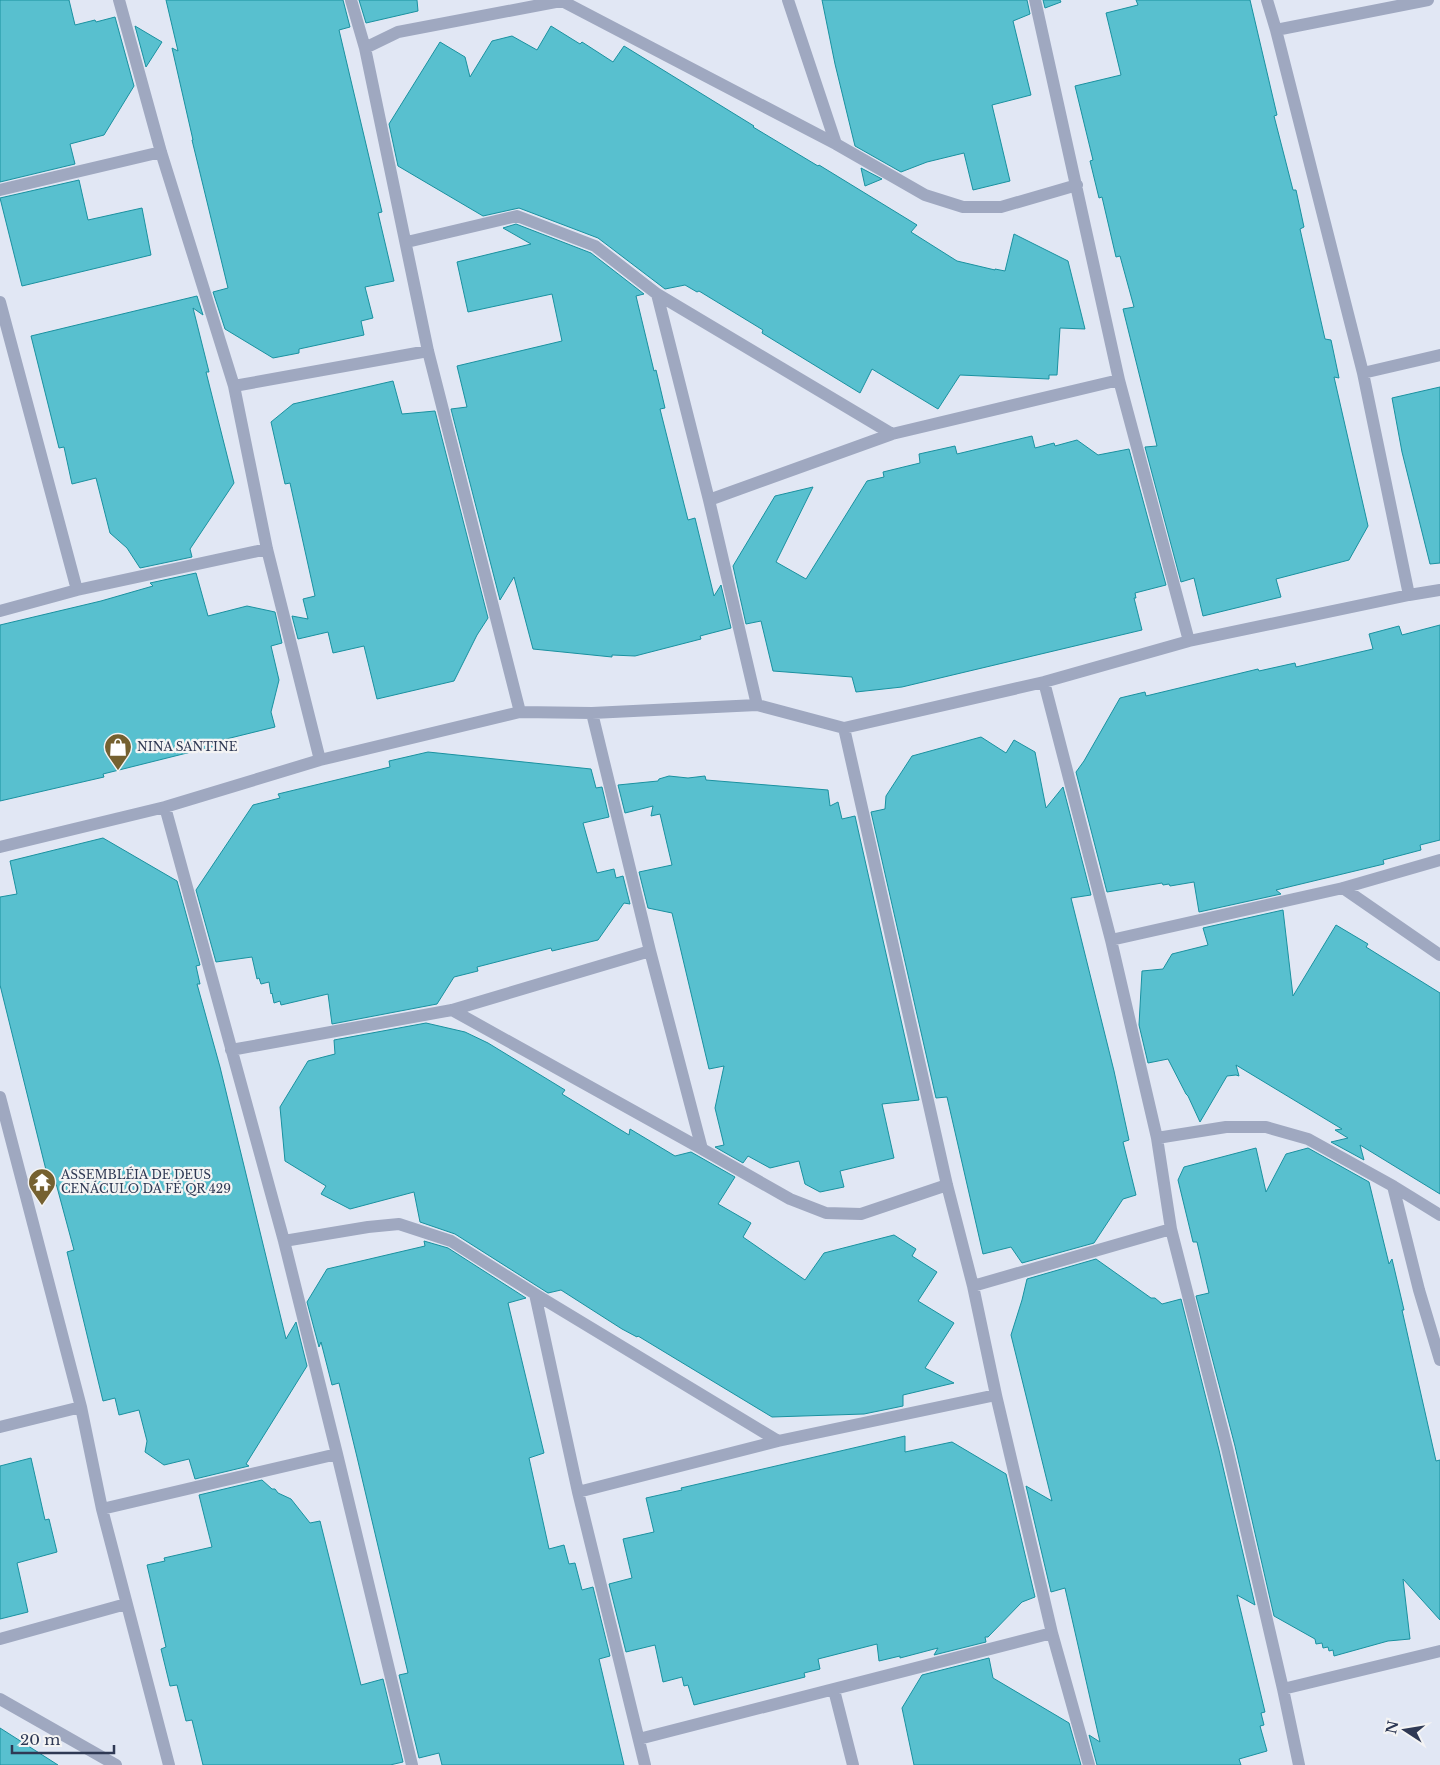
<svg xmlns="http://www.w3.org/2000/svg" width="1440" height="1765" font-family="'Libre Baskerville',serif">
  <rect width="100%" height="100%" fill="#e1e7f4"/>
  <path fill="#58c0cf" stroke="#1a91a0" d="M0,0H69L75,25L95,20L96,22L115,17L134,86L104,135L70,144L75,164L0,182Z
    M166,0H343L350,27L339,30L382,212L378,213L394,281L365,287L373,318L361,321L364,335L299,349V353L273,358L225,329L213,292L228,288L192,140H193L172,48L178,51Z
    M359,0H417L418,11L366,23Z
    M822,0H1027L1030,14L1013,21L1031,95L992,105L1010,181L973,190L964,153L927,162L901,172L855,146L835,64Z
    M1043,0H1060L1061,2L1045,8Z
    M1136,0H1250L1277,115L1274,116L1293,190H1296L1304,227L1300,229L1325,339L1331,340L1339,378L1334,377L1368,526L1349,560L1276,579L1281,597L1203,616L1194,578L1181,582L1145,447L1157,446L1123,309L1134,307L1120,256L1116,257L1102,197L1099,198L1090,161L1093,160L1075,86L1121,75L1106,13L1138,5Z
    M135,26L162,42L146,67Z
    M551,26L580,44L582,42L613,62L624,46L754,126L753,127L818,166L819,165L917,225L911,232L957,261L995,270V269L1005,271L1014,234L1068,261L1085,329L1060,328L1057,375H1049V379L960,375L938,409L872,369L860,393L762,333L763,330L699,291L697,292L685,285L665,289L598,238L519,208L483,216L398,166L389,124L440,42L465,57L470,77L492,41L512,36L537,50Z
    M861,168L882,179L865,186Z
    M79,180L88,220L142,208L151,255L22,286L0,198Z
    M516,224L591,253L644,294L636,296L654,371L656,370L665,408L660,409L688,520L695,518L714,596L721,585L731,628L700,636L701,639L635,656L612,655V657L533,649L514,577L500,600L451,409L467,407L457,366L562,341L552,294L468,312L457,262L531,244L503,228Z
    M197,296L203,315L193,308L209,372H206L234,483L190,549L192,557L140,568L127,548L110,533L96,478L72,484L64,447L59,448L31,336Z
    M393,381L402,414L435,411L488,618L477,635L454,681L377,699L364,646L333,653L328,632L298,639L292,616L308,619L303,599L315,596L290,483L285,484L271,422L293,404Z
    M1440,387V563L1430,564L1402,452L1392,398Z
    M1032,436L1035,448L1054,443L1055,446L1077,440L1098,455L1129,449L1166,585L1135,593L1136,598H1134L1142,630L902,687L856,692L852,677L773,671L761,621L746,624L733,566L775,496L813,487L776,562L806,579L867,481L884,477L883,472L920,463L919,454L955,446L957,454Z
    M196,573L208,616L247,606L275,612L282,643L271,646L279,680L271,712L275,727L214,742L215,746L103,774L104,777L0,801V625L101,601L153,586L150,583Z
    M1440,625V840L1420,845L1421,850L1383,860L1384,864L1276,890L1281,894L1199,912L1194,882L1170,886L1169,884L1163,885L1162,883L1107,892L1076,772L1084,761L1120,698L1145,692L1146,696L1258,669L1259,671L1295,663L1296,667L1373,649L1369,634L1399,626L1402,635Z
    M981,737L1006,753L1014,740L1035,752L1046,808L1063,787L1091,895L1071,898L1114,1071L1129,1140L1123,1142L1136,1195L1123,1199L1094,1243L1022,1263L1011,1247L983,1254L947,1097L936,1098L871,812L885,809L886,796L912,756Z
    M428,752L591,769L596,788L602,787L609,817L583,823L597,873L614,869L616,878L623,876L630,904L624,903L598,940L552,951L551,948L477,967L478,971L454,977L437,1004L332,1024L328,994L281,1005L280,1001L274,1003L272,993L271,994L269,982L261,984L259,978L257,979L252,957L216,962L196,890L253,805L280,798L278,794L390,767L389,761Z
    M669,776L688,778L705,776L706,780L828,790L830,806L838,802L842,819L855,816L919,1100L882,1104L894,1158L840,1171L844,1187L820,1192L805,1184L799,1161L770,1168L748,1156L743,1163L715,1147L724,1145L715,1108L724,1066L709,1069L672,913L648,908L639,872L672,865L660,814L651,816L653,806L625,813L618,785L658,781L659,779Z
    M103,838L177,881L200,965L196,966L200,984H197L220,1067L286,1339L296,1322L307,1366L246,1464L249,1466L195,1479L189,1459L164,1465L145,1452L147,1441L139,1410L119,1415L115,1398L103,1401L67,1252L74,1250L54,1176L48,1178L0,985V897L17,894L10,861Z
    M1283,910L1293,996L1336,925L1368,944L1366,947L1440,993V1194L1360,1145L1364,1160L1331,1142L1348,1138L1335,1130L1342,1129L1236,1065L1239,1076L1236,1075L1227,1076L1200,1122L1188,1096L1186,1094L1168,1059L1148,1063L1139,1025L1142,971L1163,969L1172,954L1208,945L1203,928Z
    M426,1023L465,1032L488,1043L565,1090L562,1094L629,1135L630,1129L675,1156L691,1152L735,1177L718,1204L751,1223L743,1237L805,1280L824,1253L894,1235L916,1249L912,1256L937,1272L918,1301L954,1323L925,1368L954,1383L903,1395V1406L864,1414L772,1417L638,1336L637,1337L622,1329L561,1290L548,1293L455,1234L420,1222L414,1192L350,1209L321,1194L326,1186L285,1161L280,1107L308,1061L335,1054L334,1040Z
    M1256,1148L1266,1192L1286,1154L1308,1148L1369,1182L1389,1264L1392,1259L1404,1310H1402L1436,1461L1440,1460V1620L1403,1579L1410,1639L1388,1641L1334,1656L1333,1650L1329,1651L1328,1647L1323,1648L1322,1643L1316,1644L1315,1639L1274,1616L1235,1446L1196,1296L1209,1293L1197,1242H1193L1178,1180L1184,1167Z
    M424,1241L448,1248L526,1298L508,1303L544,1453L529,1458L549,1549L564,1545L569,1564L575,1563L582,1590L593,1587L610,1656L599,1659L624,1765H442L439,1753L419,1758L399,1675L408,1673L357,1457L339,1383L332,1385L321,1342L319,1347L307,1302L327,1269L425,1246Z
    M1096,1259L1151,1298H1155L1162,1304L1181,1299L1219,1450L1255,1605L1237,1595L1265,1712L1261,1713L1264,1725L1260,1726L1267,1751L1239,1759L1241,1765H1097L1089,1735L1100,1742L1065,1588L1051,1592L1026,1486L1052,1501L1011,1335L1022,1300L1027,1279Z
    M905,1436V1452L952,1442L1006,1474L1035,1597L1022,1602L988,1637H985L986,1642L934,1655L938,1648L900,1658V1656L879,1661L877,1644L818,1659L820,1669L804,1673L805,1677L694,1705L688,1685L684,1686L682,1677L663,1682L655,1645L626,1652L609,1584L632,1578L623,1539L654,1532L646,1498L682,1490L681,1488Z
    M31,1458L45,1520L49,1519L57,1552L17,1563L28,1612L0,1619V1466Z
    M262,1480L272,1489H275L278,1493L291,1499L310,1523L320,1521L361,1685L383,1679L403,1762L390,1765H203L192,1720L186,1721L177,1685L170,1686L161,1649L166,1647L147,1565L165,1561L164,1558L212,1547L199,1495Z
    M989,1658L993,1678L1069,1723L1081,1765H914L902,1708L922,1675Z
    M0,1728L58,1765H0Z"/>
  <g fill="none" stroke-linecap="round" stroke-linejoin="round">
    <path stroke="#9fa8c0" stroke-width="12" d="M119,0L161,152L234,386L267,549L320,760
      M351,0L365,48L428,351L520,712
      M788,0L836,144
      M1035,0L1119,380L1189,641
      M1267,0L1276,30L1363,373L1409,595
      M562,1L836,144L925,195L963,207H1001L1077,185
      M1276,30L1428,0
      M365,48L398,32L566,0
      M0,190L161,152
      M407,242L517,216L595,246L657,294L892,434L1119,380
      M657,294L709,500L757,705
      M0,302L77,590
      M1363,373L1440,355
      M234,386L428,351
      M709,500L892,434
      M0,611L77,590L267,549
      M1044,682L1111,940L1157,1138L1171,1229L1227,1448L1283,1689L1299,1765
      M592,713L650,951L702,1149L790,1199L826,1213L861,1214L947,1185
      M844,728L947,1185L973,1286L996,1395L1052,1633L1089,1765
      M165,807L284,1241L337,1454L412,1765
      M0,847L165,807L320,760L520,712L592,713L757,705L844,728L1044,682L1189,641L1409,595L1440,590
      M1343,888L1440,955
      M1111,940L1343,888L1440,860
      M452,1010L702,1149
      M231,1050L452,1010L650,951
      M0,1097L81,1407L102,1509L169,1765
      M1157,1138L1226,1127H1266L1308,1139L1393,1186L1440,1215
      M1393,1186L1419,1290L1440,1360
      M284,1241L368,1227L399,1224L451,1241L535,1294L778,1441L996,1395
      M973,1286L1171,1229
      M535,1294L578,1492L645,1765
      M0,1427L81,1407
      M578,1492L778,1441
      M102,1509L337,1454
      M0,1639L126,1604
      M1283,1689L1440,1651
      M834,1690L853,1765
      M0,1699L116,1765
      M639,1739L1052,1633"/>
  </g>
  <defs>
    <g id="shop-pin" transform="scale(1.4375)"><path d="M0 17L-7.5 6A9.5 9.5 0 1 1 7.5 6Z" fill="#756130" stroke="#f4f4f4"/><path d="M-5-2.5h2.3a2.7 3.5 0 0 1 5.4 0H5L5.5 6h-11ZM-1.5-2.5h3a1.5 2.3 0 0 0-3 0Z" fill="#fff"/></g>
    <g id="temple-pin" transform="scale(1.4375)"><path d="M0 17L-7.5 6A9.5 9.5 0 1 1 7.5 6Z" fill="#756130" stroke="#f4f4f4"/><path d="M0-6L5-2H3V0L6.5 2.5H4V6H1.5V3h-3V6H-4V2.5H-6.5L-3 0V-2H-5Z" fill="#fff"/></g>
  </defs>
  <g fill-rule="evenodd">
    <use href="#shop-pin" x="118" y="747"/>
    <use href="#temple-pin" x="42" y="1182"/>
  </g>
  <g text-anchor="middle" stroke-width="4.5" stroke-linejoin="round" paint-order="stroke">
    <g font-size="12" fill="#2f3954" stroke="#f4f4f4" text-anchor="start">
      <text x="137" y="751">NINA SANTINE</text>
      <text x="61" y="1179">ASSEMBLÉIA DE DEUS<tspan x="61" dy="14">CENÁCULO DA FÉ QR 429</tspan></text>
    </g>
  </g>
  <g transform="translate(1405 1730) rotate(282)" stroke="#f4f4f4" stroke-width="4" paint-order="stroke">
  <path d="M0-4L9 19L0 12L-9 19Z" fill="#2f3954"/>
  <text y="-8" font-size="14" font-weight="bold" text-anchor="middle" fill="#2f3954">N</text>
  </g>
  <path d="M12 1745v8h102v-8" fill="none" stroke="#2f3954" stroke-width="2.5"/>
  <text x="20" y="1745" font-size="15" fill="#2f3954" stroke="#f4f4f4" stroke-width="4" paint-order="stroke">20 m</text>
</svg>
